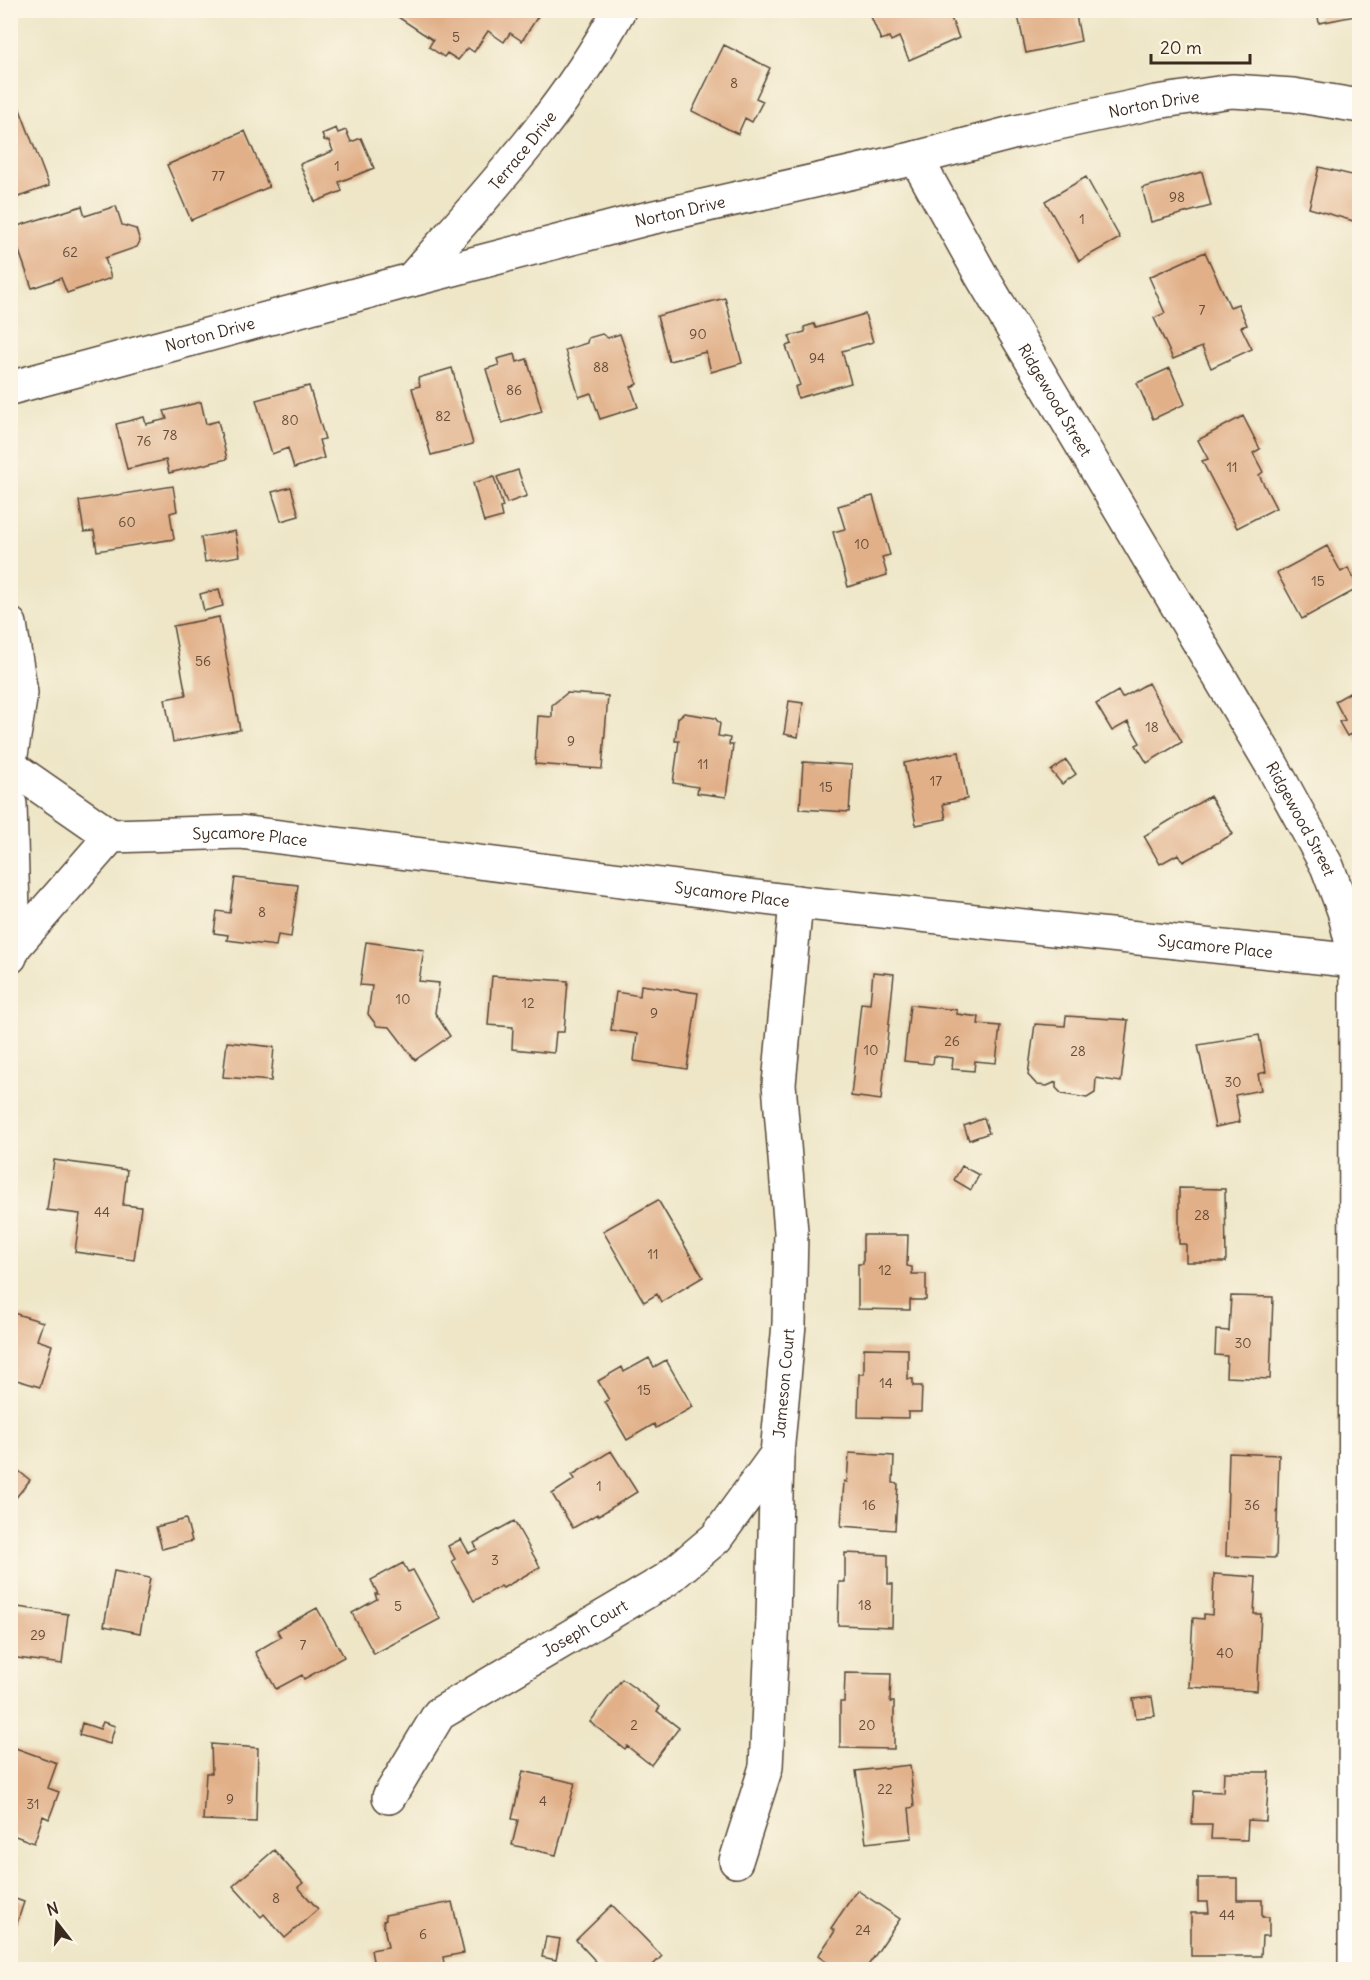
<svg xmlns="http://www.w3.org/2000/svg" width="1370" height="1980" font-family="Delius,sans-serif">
  <rect width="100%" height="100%" fill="#fcf5e5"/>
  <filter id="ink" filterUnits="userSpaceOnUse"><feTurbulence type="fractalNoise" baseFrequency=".0167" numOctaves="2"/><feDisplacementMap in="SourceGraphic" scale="12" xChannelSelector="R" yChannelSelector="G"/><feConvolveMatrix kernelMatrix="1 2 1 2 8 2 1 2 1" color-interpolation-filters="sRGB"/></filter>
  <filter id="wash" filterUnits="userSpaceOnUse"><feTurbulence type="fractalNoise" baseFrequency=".008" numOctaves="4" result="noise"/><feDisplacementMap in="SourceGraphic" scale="24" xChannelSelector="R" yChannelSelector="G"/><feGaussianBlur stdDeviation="1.35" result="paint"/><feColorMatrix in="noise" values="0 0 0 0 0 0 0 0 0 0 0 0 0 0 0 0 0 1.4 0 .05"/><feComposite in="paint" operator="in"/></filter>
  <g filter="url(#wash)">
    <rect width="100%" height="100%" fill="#eee6c7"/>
    <g id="blocks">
      <path fill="#e1b089" d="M402,10H542L522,41L510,33L504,42L488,31L474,52L468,48L458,60L447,53L444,57L429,47L433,40L398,17Z
        M872,10H967L951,18L959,38L909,60L899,37L891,41L889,37L881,40L869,12Z
        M1075,10L1081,41L1026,53L1017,11Z
        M1317,10H1360V15L1319,23Z
        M724,45L770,68L756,98L763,101L752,122L745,118L738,134L692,111Z
        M16,99L49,186L10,200V101Z
        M336,128L338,133L346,130L351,142L361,138L374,168L339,182L342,191L315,202L300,164L333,151L329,141L324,140L322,134Z
        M245,131L269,187L191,220L167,165Z
        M1319,167L1360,177V223L1309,208Z
        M1202,172L1211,206L1151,222L1142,188Z
        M1086,177L1120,238L1079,261L1045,201Z
        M82,206L85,216L116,206L122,225L136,229L140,241L137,247L105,258L111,278L67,293L61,278L32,288L11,228Z
        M1205,252L1230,307L1238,304L1247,325L1241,327L1252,349L1211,368L1202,347L1173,359L1154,318L1165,313L1149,277Z
        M725,298L742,363L711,372L706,352L669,361L657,316Z
        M865,314L873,342L842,351L851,383L798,398L795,387L800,385L786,346L792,344L789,336L805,332L804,327L814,324L816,328Z
        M602,334L608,338L620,334L637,384L631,387L638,407L600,419L591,393L579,397L565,350L587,343L588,338Z
        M515,354L517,362L527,359L542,411L502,423L486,369L499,365L497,359Z
        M452,368L473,444L431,455L412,388L420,386L418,378Z
        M1170,368L1185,404L1153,419L1137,383Z
        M309,386L325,439L319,440L324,458L294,468L288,448L272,454L256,400Z
        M201,402L206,424L218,421L227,459L169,473L166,460L127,469L116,424L144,417L146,424L167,419L164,411Z
        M1243,416L1260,449L1253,453L1263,472L1259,475L1276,508L1237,528L1202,461L1208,459L1198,440Z
        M518,470L527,496L507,503L497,477Z
        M494,477L503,507L500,508L502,517L484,522L473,483Z
        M173,486L177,511L170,513L174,539L97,551L94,531L84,532L79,501Z
        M291,487L299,516L281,521L272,492Z
        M873,496L890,555L882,557L887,575L848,587L833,532L845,529L838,506Z
        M235,531L240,556L205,562L201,537Z
        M1327,546L1341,572L1348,568L1359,588L1302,619L1277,573Z
        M219,589L223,606L204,611L200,594Z
        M219,617L240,730L173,742L165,699L186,695L173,626Z
        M1148,683L1182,742L1147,763L1136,745L1140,743L1128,722L1112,731L1096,704L1118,691L1122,698Z
        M1360,687V746L1353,733L1347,736L1339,722L1345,720L1335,701Z
        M567,693L608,696L602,769L535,764L538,716L552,717V705Z
        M789,701L803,703L798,737L784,734Z
        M684,713L715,718L720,724L718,736L730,738L729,745H733L726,797L697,793L698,787L673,783L679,741H675L678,718Z
        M959,752L967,799L943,804L946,819L916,825L904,763Z
        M1066,760L1076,774L1062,784L1051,771Z
        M803,762L852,765L849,812L800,809Z
        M1210,796L1233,834L1183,862L1178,854L1160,864L1144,836Z
        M235,878L298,885L291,937L278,935L276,946L227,940L228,935L214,933L217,911L230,913Z
        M366,942L424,950L419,981L439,983L435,1013L450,1036L415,1060L390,1027L377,1026L368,1014L372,986L360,985Z
        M873,972L894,974L881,1100L851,1096L861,1003L870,1004Z
        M492,976L568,981L564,1032H556L554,1053L512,1049L513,1027L488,1025Z
        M641,985L698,993L687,1069L634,1061L637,1034L611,1030L616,992L640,996Z
        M910,1005L957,1010V1014L979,1017L978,1024L1000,1026L996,1063L975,1061L974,1071L952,1069L953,1058L934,1056L933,1064L904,1061Z
        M1066,1016L1128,1020L1121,1082L1096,1078L1095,1093L1087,1098L1062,1094L1056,1088V1082L1047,1086L1037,1085L1028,1075L1035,1024L1065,1026Z
        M1259,1035L1266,1072L1258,1074L1261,1090L1235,1095L1240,1122L1215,1127L1198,1045Z
        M227,1042L274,1047L271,1081L223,1077Z
        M984,1118L989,1133L969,1140L964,1126Z
        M54,1160L127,1170L123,1205L141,1207L134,1260L75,1252L80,1214L47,1210Z
        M962,1166L979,1175L971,1190L954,1180Z
        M1179,1188L1225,1189L1226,1262H1186V1244H1179Z
        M658,1200L703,1277L661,1302L657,1294L644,1302L603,1231Z
        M863,1235H908L907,1266L912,1267V1274H926V1300H910V1310L858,1309V1264H863Z
        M1231,1296L1273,1297L1270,1379L1226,1377L1227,1356L1215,1355L1216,1330L1229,1331Z
        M10,1312L43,1322L37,1340L52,1345L40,1387L10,1378Z
        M864,1348L908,1349V1379H913V1386H922L921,1412H908V1418L858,1417L859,1374H864Z
        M649,1358L654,1367L666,1360L693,1407L656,1428L654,1424L627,1440L605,1402L609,1400L598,1381L622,1367L624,1372Z
        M611,1451L637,1492L598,1516L597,1514L573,1528L552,1494L575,1479L572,1475Z
        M849,1453L894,1456L893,1483L898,1484L895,1530L841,1526L844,1481L847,1482Z
        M1229,1453L1279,1455L1276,1558L1226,1556Z
        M10,1464L30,1480L10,1505Z
        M186,1519L192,1541L162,1549L156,1527Z
        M514,1521L540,1567L503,1588L501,1586L474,1601L452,1561L455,1559L448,1546L461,1539L469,1553L477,1549L474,1543Z
        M845,1553L888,1555V1584H893L892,1627L838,1625L839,1582H845Z
        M403,1563L408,1572L413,1570L440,1619L374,1654L352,1613L377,1599L375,1594H378L371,1580Z
        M114,1571L150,1578L140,1633L104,1626Z
        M1214,1574L1256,1577L1254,1614H1261L1257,1691L1189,1687L1193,1618L1204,1619V1614L1212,1615Z
        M10,1606L68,1614L62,1664L10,1657Z
        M317,1608L344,1657L304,1679L302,1675L276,1689L255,1652L281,1637L277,1630Z
        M845,1673L891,1674L890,1702H894V1749L840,1748V1702H844Z
        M622,1679L660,1707L657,1711L679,1728L651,1765L627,1746L625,1749L590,1722Z
        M1152,1697L1155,1716L1136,1718L1133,1699Z
        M103,1722L115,1726L110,1744L79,1735L82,1723L100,1729Z
        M211,1744L258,1748L256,1822L203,1820L206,1773H212Z
        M10,1746L57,1763L48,1788L59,1792L49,1819L43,1816L34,1843L10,1834Z
        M910,1765L914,1807L909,1808L912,1838L866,1843L856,1771Z
        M523,1771L575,1783L556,1855L512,1845L518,1820L512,1819Z
        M1224,1772H1269L1266,1821L1248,1820L1247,1840L1211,1839L1212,1824H1192L1194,1791L1223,1792Z
        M274,1850L303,1883L298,1887L318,1909L285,1938L264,1914L261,1917L233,1886Z
        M1198,1878H1237V1900H1262V1917H1269V1936H1262L1261,1956H1191V1913H1209L1208,1902H1198Z
        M857,1890L900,1919L865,1970H838L818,1956L835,1931L831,1928Z
        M10,1897L24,1902L11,1941H10Z
        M452,1902L464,1953L443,1957L445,1970H379L374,1966L371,1950L388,1947L383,1921L386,1920L385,1915Z
        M612,1905L662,1956L648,1970H604L576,1940Z
        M546,1937L560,1939L556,1960L542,1957Z"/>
    </g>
  </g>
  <g filter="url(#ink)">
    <use href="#blocks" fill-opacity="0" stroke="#564637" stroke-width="1.5"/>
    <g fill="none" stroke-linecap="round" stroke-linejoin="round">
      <g stroke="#564637" stroke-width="36">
        <g id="minor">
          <path id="s1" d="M916,158L981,275L1273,767L1327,866L1344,911L1356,961L1355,1970"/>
          <path id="s2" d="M411,280C486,194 565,111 619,10"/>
          <path id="s3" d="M10,388L411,280L641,220L916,158L1016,132L1156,102L1232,91L1293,95L1360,106"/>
          <path d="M10,624L21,693L10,761"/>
          <path id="s4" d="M10,766L111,836L240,832L796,902L1356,961"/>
          <path d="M10,804L14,947L10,957"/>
          <path d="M14,947L111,836"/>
          <path id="s5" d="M389,1797L439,1714L666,1580L716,1538L777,1454"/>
          <path id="s6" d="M736,1861L766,1767L773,1618L777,1454L789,1324L791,1232L779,1084L796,902"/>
        </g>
      </g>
      <use href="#minor" stroke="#fff" stroke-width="33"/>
    </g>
  </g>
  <g text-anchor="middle" stroke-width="5" stroke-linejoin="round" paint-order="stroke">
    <g font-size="14" fill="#644c39">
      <text x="456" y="42">5</text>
      <text x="734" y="88">8</text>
      <text x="337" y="171">1</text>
      <text x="218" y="181">77</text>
      <text x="1177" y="202">98</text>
      <text x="1082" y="224">1</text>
      <text x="70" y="257">62</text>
      <text x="1202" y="315">7</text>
      <text x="698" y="339">90</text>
      <text x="817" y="363">94</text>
      <text x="601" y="372">88</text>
      <text x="514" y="395">86</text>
      <text x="443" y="421">82</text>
      <text x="290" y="425">80</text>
      <text x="170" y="440">78</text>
      <text x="144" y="446">76</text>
      <text x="1232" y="472">11</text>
      <text x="127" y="527">60</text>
      <text x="862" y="549">10</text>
      <text x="1318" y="586">15</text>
      <text x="203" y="666">56</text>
      <text x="1152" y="732">18</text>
      <text x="571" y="746">9</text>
      <text x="703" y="769">11</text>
      <text x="936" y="786">17</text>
      <text x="826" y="792">15</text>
      <text x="262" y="917">8</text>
      <text x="403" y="1004">10</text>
      <text x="528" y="1008">12</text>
      <text x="654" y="1018">9</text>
      <text x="952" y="1046">26</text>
      <text x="871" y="1055">10</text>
      <text x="1078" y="1056">28</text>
      <text x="1233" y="1087">30</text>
      <text x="102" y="1217">44</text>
      <text x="1202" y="1220">28</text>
      <text x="653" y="1259">11</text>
      <text x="885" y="1275">12</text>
      <text x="1243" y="1348">30</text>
      <text x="886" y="1388">14</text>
      <text x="644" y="1395">15</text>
      <text x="599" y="1491">1</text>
      <text x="869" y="1510">16</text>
      <text x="1252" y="1510">36</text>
      <text x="495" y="1565">3</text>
      <text x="865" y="1610">18</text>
      <text x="398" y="1611">5</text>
      <text x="38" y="1640">29</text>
      <text x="303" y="1650">7</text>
      <text x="1225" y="1658">40</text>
      <text x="634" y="1730">2</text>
      <text x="867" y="1730">20</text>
      <text x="885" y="1794">22</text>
      <text x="230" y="1804">9</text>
      <text x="543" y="1806">4</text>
      <text x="33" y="1809">31</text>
      <text x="276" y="1903">8</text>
      <text x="1227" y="1920">44</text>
      <text x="863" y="1935">24</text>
      <text x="423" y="1939">6</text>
    </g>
    <g font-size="16" fill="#3b2a1e" stroke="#fcf5e5">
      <text dy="6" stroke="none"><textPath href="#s3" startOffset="1179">Norton Drive</textPath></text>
      <text dy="6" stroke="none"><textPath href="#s2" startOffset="171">Terrace Drive</textPath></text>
      <text dy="6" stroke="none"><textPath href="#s3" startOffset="693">Norton Drive</textPath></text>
      <text dy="6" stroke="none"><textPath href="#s3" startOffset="207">Norton Drive</textPath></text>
      <text dy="6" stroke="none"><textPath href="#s1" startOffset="279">Ridgewood Street</textPath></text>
      <text dy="6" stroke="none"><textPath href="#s1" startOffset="765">Ridgewood Street</textPath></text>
      <text dy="6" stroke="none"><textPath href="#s4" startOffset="262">Sycamore Place</textPath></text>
      <text dy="6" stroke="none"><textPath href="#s4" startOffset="748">Sycamore Place</textPath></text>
      <text dy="6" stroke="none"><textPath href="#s4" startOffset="1234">Sycamore Place</textPath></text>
      <text dy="6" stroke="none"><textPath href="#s6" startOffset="483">Jameson Court</textPath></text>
      <text dy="6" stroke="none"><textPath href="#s5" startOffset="266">Joseph Court</textPath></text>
    </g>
  </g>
  <rect width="1370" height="1980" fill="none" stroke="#fcf5e5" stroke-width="36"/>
  <g transform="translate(57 1923) rotate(343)" stroke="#fcf5e5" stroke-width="4.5" paint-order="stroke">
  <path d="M0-4.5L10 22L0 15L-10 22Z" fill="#3b2a1e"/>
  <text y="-9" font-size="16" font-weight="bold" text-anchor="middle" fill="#3b2a1e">N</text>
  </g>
  <path d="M1151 54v9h99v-9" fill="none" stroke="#3b2a1e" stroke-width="3"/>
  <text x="1160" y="54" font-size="18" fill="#3b2a1e" stroke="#fcf5e5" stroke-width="4.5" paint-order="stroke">20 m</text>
</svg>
